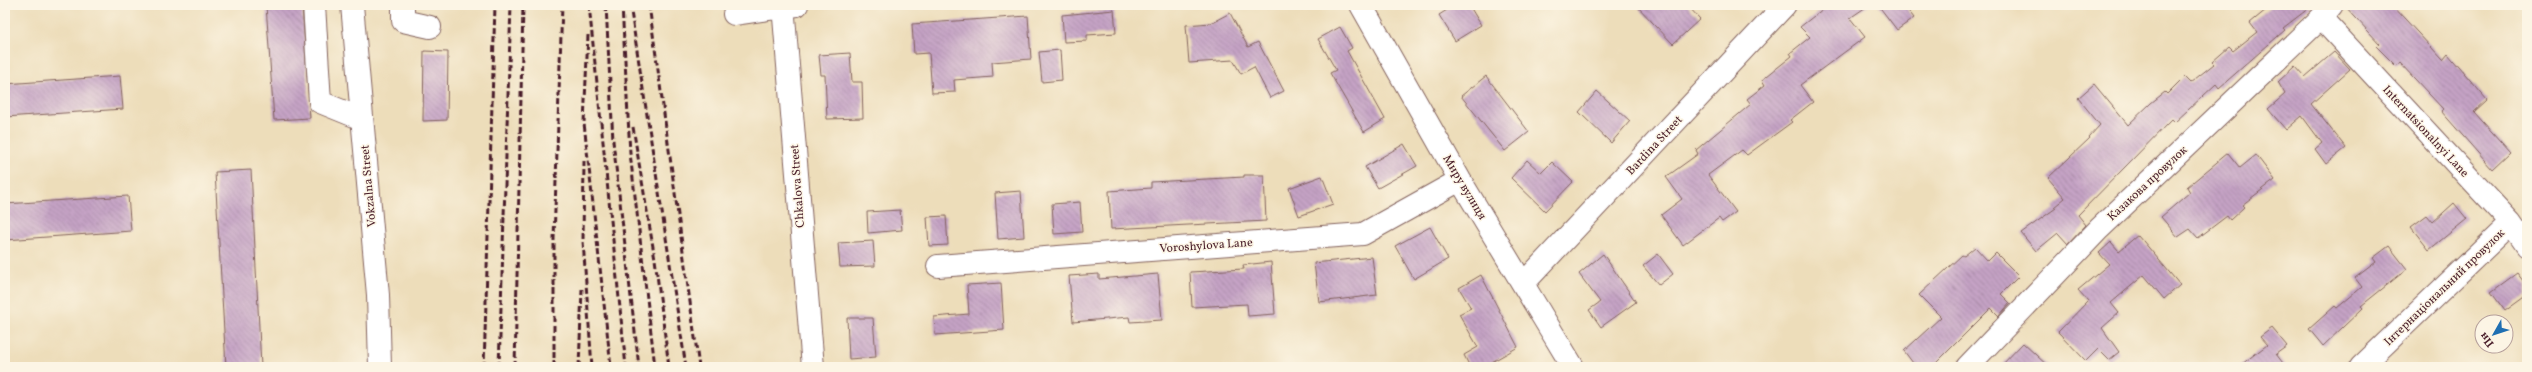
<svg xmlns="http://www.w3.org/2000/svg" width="2532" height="372" font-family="Vollkorn,serif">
  <defs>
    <pattern id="building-back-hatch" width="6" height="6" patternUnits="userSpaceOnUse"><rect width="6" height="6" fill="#c5a3c5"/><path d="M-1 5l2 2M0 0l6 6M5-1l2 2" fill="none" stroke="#a284a0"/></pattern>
  </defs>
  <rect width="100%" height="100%" fill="#fcf5e5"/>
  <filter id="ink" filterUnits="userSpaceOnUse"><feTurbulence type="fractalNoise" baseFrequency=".025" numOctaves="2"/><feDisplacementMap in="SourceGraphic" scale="8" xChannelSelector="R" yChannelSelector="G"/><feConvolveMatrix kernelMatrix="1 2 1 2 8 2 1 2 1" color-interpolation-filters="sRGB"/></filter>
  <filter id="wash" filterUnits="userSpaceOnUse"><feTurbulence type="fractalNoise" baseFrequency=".012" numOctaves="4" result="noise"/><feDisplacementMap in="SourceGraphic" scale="16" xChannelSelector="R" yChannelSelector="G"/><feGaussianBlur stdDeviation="0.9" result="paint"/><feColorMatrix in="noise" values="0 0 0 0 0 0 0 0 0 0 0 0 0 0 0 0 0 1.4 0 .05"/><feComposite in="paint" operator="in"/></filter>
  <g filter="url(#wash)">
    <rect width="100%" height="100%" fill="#edddba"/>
    <g id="blocks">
      <path fill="url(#building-back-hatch)" d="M266,5H302L310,118L274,120Z
        M1455,5H1469L1481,25L1455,41L1439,15Z
        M1636,5H1687L1700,19L1673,44Z
        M1828,5H1869L1850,18L1865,37L1800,85L1813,102L1790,120L1792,122L1747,155L1742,150L1708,175L1736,212L1722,222L1719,218L1683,245L1661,215L1682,199L1666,177L1698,154L1696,150L1751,104L1747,99L1765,85L1762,80L1792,56L1790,53L1810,37L1800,27Z
        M1878,5H1904L1914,18L1897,30Z
        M2272,5H2313L2283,28L2285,30L2219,88L2216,84L2175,122L2172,119L2078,215L2086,225L2068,244L2058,233L2036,251L2021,233L2056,208L2054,207L2065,198L2048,178L2090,138L2089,137L2100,125L2078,98L2094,84L2128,125L2151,103L2165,92L2167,94L2184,77L2190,83L2214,64L2212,62L2229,47L2233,51L2257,32L2250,23Z
        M2344,5H2392L2443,60L2448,54L2487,100L2474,112L2510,152L2492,169L2441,111L2443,109L2400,63L2396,66L2377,47L2380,44Z
        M1114,10L1116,33L1087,35V41L1064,42L1062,15Z
        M1230,13L1248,47L1258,42L1284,91L1270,98L1254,67L1241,74L1233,60L1189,63L1186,25L1211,23Z
        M1028,16L1031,59L992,62L993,77L954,80L955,92L932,93L929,53L914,54L912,24Z
        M1340,27L1352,48L1347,51L1385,119L1364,132L1330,73L1336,70L1318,39Z
        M1060,50L1062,80L1042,82L1039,52Z
        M424,51L448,52L447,120L423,121Z
        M2334,52L2350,69L2311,104L2346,148L2326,164L2315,149L2322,143L2302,116L2286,130L2268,109L2285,94L2278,82L2295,66L2305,77Z
        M850,53L852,82H862L863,118L827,119L825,75H821L819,55Z
        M120,76L123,109L5,117V84Z
        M1486,76L1529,132L1505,151L1461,96Z
        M1597,91L1630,121L1611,143L1579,112Z
        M1404,144L1417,166L1378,188L1365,167Z
        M2228,153L2240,168L2256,155L2275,180L2242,205L2244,207L2230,220L2227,216L2198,238L2190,229L2178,237L2161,217L2190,192L2187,187Z
        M1527,160L1541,173L1552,162L1573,182L1545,211L1511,178Z
        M251,170L261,367H226L215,172Z
        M1244,175H1264L1266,221L1111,229L1109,191L1151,188V182L1244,177Z
        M1322,176L1333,204L1299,216L1289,188Z
        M1021,191L1024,237L998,239L995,193Z
        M128,196L131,231L5,240V204Z
        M1080,202L1082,232L1054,234L1052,204Z
        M2454,203L2467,219L2429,250L2411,227L2427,215L2433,222Z
        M900,210L902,230L868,233L867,212Z
        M946,216L948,245L929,246L927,217Z
        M1430,227L1448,259L1414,279L1395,246Z
        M2138,235L2180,285L2164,299L2144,275L2111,303L2119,313L2102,328L2119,352L2109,360L2098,349L2086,361L2058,332L2088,301L2078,290L2109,264L2099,253L2111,242L2119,251Z
        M873,241L875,266L840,267L838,243Z
        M2389,246L2407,269L2361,306L2363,308L2323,346L2309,329L2335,306L2337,308L2362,287L2355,278L2376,262L2373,258Z
        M1975,247L1988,261L1996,253L2019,276L2001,294L2010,303L1999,316L1991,308L1932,367H1916L1904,351L1941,317L1919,295L1962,255L1964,256Z
        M1603,254L1636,302L1601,327L1589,310L1600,302L1579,274Z
        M1658,254L1673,274L1659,285L1643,266Z
        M1372,257L1377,295L1319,302L1314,263Z
        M1271,262L1275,314L1248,316L1247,304L1192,307L1190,272L1244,269L1243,265Z
        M2517,273L2527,286V295L2505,311L2491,292Z
        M1099,274V279L1158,274L1162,320L1130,322L1129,317L1073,322L1069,276Z
        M1481,275L1518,347L1483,367H1470L1464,355L1478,347L1459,314L1471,308L1459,288Z
        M1001,283L1004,330L935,335L934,317L969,314L967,285Z
        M847,318H873L876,357L849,359Z
        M2272,328L2287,346L2276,354L2286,367H2238L2267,345L2260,337Z
        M2023,343L2049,367H2000Z"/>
    </g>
  </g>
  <g filter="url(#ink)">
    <use href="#blocks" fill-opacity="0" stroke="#83625d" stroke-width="1"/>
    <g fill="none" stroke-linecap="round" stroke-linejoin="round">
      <g stroke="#83625d" stroke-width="24">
        <path id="minor" d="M314,5L320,102L362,119
          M403,5V21L430,27
          M783,5L813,367
          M1361,5L1460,180L1573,367
          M734,14L797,5
          M2321,18L2511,223L2527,246
          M938,266L1363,234L1460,180
          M1523,284L1785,5
          M1967,367L2099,229L2321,18L2332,5
          M2361,367L2511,223"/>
      </g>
      <g stroke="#83625d" stroke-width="24">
        <path id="major" d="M352,5L378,295L380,367"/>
      </g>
      <use href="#minor" stroke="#fff" stroke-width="22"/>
      <use href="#major" stroke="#fff" stroke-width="22"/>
      <path stroke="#4a1f2b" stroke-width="3" stroke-dasharray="6 3" stroke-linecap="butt" d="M589,5L626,367
        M606,5L613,141L639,367
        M622,5L630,153L655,367
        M630,5L686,367
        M649,5L699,367
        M588,35L584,123L611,367
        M633,127L655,259L669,367
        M584,161L583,241L592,367
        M484,367L495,5
        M499,367L511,5
        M515,367L523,5
        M554,367V239L562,5
        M579,367L582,289"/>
    </g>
  </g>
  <g text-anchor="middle" stroke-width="3" stroke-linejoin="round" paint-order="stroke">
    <g font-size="12" fill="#4a1f2b" stroke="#fcf5e5">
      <text transform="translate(2426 131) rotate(47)" y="4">Internatsionalnyi Lane</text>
      <text transform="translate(1654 145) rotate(-47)" y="4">Bardina Street</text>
      <text transform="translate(2147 183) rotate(-43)" y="4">Казакова провулок</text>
      <text transform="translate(368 186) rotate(-95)" y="4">Vokzalna Street</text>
      <text transform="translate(797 186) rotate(-94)" y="4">Chkalova Street</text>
      <text transform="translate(1465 187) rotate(59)" y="4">Миру вулиця</text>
      <text transform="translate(1206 245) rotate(-4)" y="4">Voroshylova Lane</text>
      <text transform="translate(2444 287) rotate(-44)" y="4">Інтернаціональний провулок</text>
    </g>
  </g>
  <rect width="2532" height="372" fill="none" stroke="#fcf5e5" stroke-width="20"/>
  <g transform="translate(2494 334) rotate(231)"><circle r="19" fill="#fcf5e5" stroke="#b59f9b"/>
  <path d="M0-3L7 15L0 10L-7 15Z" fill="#1f6fb2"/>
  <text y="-6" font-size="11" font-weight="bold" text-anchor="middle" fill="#4a1f2b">Пн</text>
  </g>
</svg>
